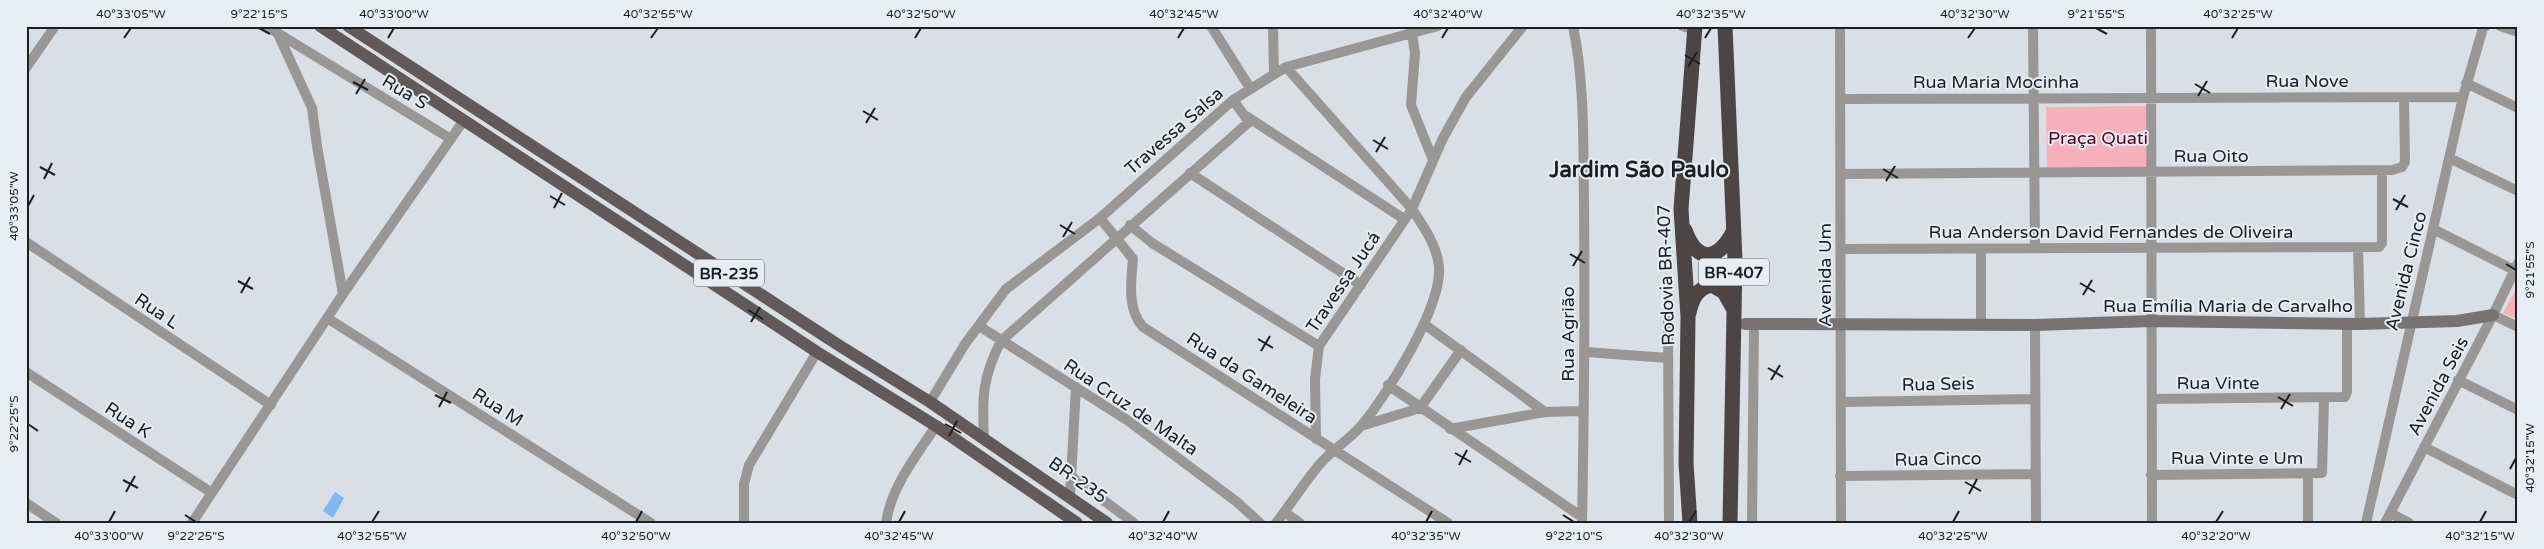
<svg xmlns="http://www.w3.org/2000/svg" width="2544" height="549" font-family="'Varela Round',sans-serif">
  <rect width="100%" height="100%" fill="#dadfe5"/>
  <path fill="#f5b0bb" d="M2150,106L2151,169H2047L2046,107Z
    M2518,285V320L2503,313Z"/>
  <path fill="#7abaf5" d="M335,492L344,498L333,518L323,511Z"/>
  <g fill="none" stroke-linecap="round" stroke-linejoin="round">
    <path stroke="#999696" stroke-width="10" d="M266,26L451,139
      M1211,26L1250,88
      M1273,26L1274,73
      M1573,26C1585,84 1583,145 1584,204C1585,310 1584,416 1582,523
      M1682,26L1695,30
      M1840,26L1841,523
      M2033,26L2035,247
      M2151,26L2152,523
      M2500,26L2518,32
      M1411,27L1415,53L1411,105L1433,160
      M278,34L312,108L317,146L343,294
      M26,68L55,26
      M2466,83L2518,108
      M1841,99L2463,97
      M1246,116L1404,219
      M2449,158L2518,191
      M1190,173L1361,285
      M1841,174L2392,170L2402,167L2405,162L2404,97
      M1100,218L1133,259C1131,282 1127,309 1143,327L1448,523
      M1130,225L1152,243L1319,346
      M2433,229L2514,270
      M26,242L271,405
      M2358,247L2360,324
      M1841,249L2379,247L2382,243V171
      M2493,315L2518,327
      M327,318L651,523
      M1668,321L1669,523
      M1424,324L1545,412
      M1981,324V249
      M2035,325L2036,523
      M979,326L1127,420L1237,502L1260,523
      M1586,352L1668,358
      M26,372L212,493
      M2458,380L2518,410
      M1388,385L1582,517
      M2152,399L2345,397L2347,392V324
      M930,402L965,344L1006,289L1100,218L1233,100L1286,67L1438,26
      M1842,402L2035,399
      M1420,408L1461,350
      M1361,426L1420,408
      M1450,429L1545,412L1583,411
      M984,439C982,398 982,378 1001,341L1249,122L1233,100
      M1316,439L1315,379L1319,346L1412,209L1443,138L1466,97L1523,26
      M2424,447L2518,495
      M2308,474V523
      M2151,475L2322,473L2324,399
      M1840,476L2035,474
      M1072,477L1134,523
      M1070,496L1076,387
      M26,503L56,523
      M1284,512L1300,523
      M2390,513L2409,523
      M192,523L343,294L464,120
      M744,523V484L749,465L817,352
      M886,523C891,487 916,456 936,426
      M1276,523C1291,504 1304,483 1319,465C1332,450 1349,440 1361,426C1387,395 1442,307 1439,267C1437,245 1423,226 1412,209L1286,67
      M1752,523L1754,324
      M2366,523L2463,97L2483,28L2486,26
      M2385,523L2493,315L2518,263"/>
    <path stroke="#787373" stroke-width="12" d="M1745,324L2035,325L2152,321L2360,324L2457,321L2493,315"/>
    <path stroke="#605a5b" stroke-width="12" d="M320,26L817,352L936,426L1077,523
      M348,26L840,346L930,402L1107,523"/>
    <path stroke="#4c4546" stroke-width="15" d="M1725,26L1735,261L1730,523
      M1685,230C1697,264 1718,261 1733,232
      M1689,313C1692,299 1697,288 1712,285L1724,292L1733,308
      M1690,523L1686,463L1688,317L1681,209L1695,26"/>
  </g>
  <path fill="none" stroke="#1c1e20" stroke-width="2" d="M259,28L270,34M2096,28L2107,34M124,38L131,28M388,38L394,28M651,38L658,28M915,38L921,28M1178,38L1184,28M1442,38L1448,28M1705,38L1711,28M1968,38L1975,28M2232,38L2238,28M1685,55L1700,64M1688,67L1697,52M353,82L368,90M2195,84L2210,93M356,94L365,79M2198,96L2207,81M863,111L878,120M866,123L875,108M1373,140L1388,149M1376,152L1385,137M40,167L55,175M1883,169L1898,178M44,179L52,163M1886,181L1895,166M550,196L565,205M2393,199L2408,207M28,206L34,195M554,208L562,193M2396,210L2405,195M1060,225L1075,234M1063,237L1072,222M1570,254L1585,263M2506,264L2516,270M1573,266L1582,251M238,281L253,289M2080,283L2095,292M241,293L250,277M2083,295L2092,280M748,310L763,319M751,322L760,307M1258,339L1273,348M1261,351L1270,336M1768,368L1783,377M1771,380L1780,365M435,395L451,403M2278,397L2293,406M439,407L447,392M2281,409L2290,394M28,424L38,431M945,424L961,433M949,436L957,421M1455,453L1471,462M1459,465L1467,450M2510,469L2516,458M123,480L138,488M1965,482L1981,491M126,492L135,476M1969,494L1977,479M185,515L196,522M1563,515L1574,522M109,522L115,511M372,522L379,511M636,522L642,511M899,522L905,511M1163,522L1169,511M1426,522L1432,511M1689,522L1696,511M1953,522L1959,511M2216,522L2223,511M2480,522L2486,511"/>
  <g text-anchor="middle" stroke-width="4" stroke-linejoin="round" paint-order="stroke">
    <g fill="#e7edf2" stroke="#595c5f" stroke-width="1">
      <rect x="1699" y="258.5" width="70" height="27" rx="4"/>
      <rect x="694" y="259.5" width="70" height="27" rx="4"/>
    </g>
    <g font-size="16" font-weight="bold" fill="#1c1e20">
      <text x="1734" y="278">BR-407</text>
      <text x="729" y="279">BR-235</text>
    </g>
    <g font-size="18" fill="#1c1e20" stroke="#e7edf2">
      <text x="2307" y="87">Rua Nove</text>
      <text x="1996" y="88">Rua Maria Mocinha</text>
      <text transform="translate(405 92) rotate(31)" y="6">Rua S</text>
      <text transform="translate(1174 131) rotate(-41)" y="6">Travessa Salsa</text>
      <text x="2211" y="162">Rua Oito</text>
      <text x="2111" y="238">Rua Anderson David Fernandes de Oliveira</text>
      <text transform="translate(2406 271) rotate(-76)" y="6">Avenida Cinco</text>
      <text transform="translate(1666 275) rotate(-92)" y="6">Rodovia BR-407</text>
      <text transform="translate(1825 275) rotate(-90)" y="6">Avenida Um</text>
      <text transform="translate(1343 282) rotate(-56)" y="6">Travessa Jucá</text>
      <text x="2228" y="312">Rua Emília Maria de Carvalho</text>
      <text transform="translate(157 311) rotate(34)" y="6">Rua L</text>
      <text transform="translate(1568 334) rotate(-90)" y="6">Rua Agrião</text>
      <text transform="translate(1252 378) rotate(33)" y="6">Rua da Gameleira</text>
      <text x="2218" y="389">Rua Vinte</text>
      <text transform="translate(1938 384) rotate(-1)" y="6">Rua Seis</text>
      <text transform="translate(2438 386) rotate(-62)" y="6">Avenida Seis</text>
      <text transform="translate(498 407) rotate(32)" y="6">Rua M</text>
      <text transform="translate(1131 407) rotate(34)" y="6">Rua Cruz de Malta</text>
      <text transform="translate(128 420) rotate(33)" y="6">Rua K</text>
      <text x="2237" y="464">Rua Vinte e Um</text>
      <text transform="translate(1938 459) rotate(-1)" y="6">Rua Cinco</text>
      <text transform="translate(1078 480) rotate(35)" y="6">BR-235</text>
    </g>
    <g font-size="18" fill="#52031f" stroke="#e7edf2">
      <text x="2098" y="144">Praça Quati</text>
    </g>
    <g font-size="22" font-weight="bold" fill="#1c1e20" stroke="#e7edf2">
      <text x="1639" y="177">Jardim São Paulo</text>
    </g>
  </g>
  <rect width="2544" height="549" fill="none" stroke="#e7edf2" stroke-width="55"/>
  <rect x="28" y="28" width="2488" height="494" fill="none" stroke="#1c1e20" stroke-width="2"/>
  <g font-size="12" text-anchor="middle" fill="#1c1e20">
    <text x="131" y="18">40°33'05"W</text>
    <text x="259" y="18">9°22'15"S</text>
    <text x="394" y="18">40°33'00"W</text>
    <text x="658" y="18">40°32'55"W</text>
    <text x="921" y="18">40°32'50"W</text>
    <text x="1184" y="18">40°32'45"W</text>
    <text x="1448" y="18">40°32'40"W</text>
    <text x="1711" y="18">40°32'35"W</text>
    <text x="1975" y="18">40°32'30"W</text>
    <text x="2096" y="18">9°21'55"S</text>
    <text x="2238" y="18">40°32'25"W</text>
    <text transform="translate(14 206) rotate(-90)" y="4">40°33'05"W</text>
    <text transform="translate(2530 270) rotate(-90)" y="4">9°21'55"S</text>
    <text transform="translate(14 424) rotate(-90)" y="4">9°22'25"S</text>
    <text transform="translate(2530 458) rotate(-90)" y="4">40°32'15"W</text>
    <text x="109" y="540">40°33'00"W</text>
    <text x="196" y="540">9°22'25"S</text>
    <text x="372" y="540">40°32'55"W</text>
    <text x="636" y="540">40°32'50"W</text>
    <text x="899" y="540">40°32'45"W</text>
    <text x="1163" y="540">40°32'40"W</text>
    <text x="1426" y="540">40°32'35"W</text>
    <text x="1574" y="540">9°22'10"S</text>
    <text x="1689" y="540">40°32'30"W</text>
    <text x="1953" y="540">40°32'25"W</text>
    <text x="2216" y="540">40°32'20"W</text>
    <text x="2480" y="540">40°32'15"W</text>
  </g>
</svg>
